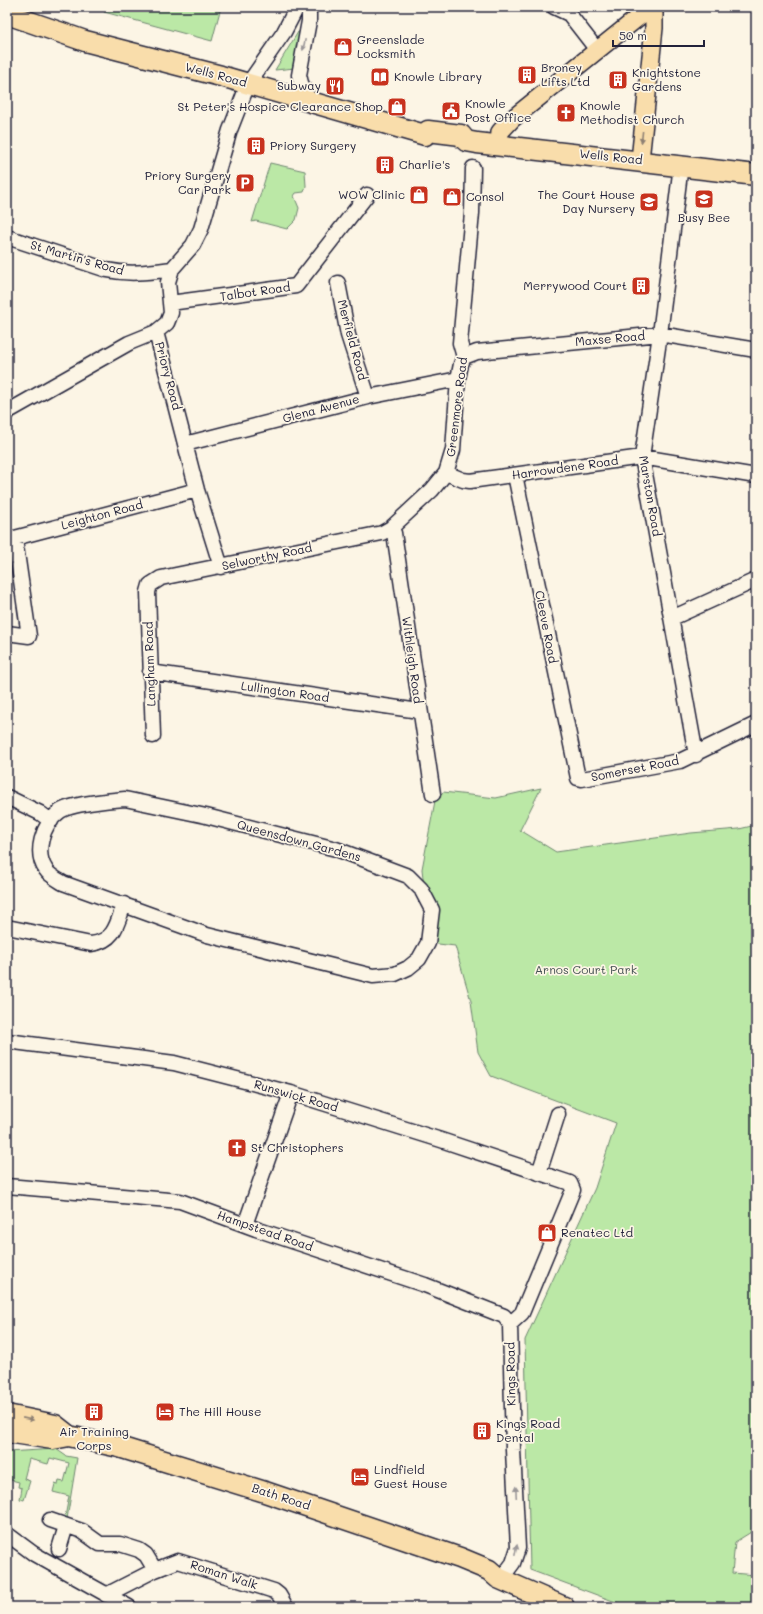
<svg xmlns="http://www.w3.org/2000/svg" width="763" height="1614" font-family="Mali,sans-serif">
  <rect width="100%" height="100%" fill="#fcf5e5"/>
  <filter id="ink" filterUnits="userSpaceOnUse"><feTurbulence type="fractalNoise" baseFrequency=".025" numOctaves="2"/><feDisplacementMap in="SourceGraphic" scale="8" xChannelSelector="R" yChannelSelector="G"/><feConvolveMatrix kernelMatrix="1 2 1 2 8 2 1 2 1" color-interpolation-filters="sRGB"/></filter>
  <g filter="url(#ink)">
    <path fill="#bbe8a6" stroke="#6e8570" d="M105,7H221L212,41L104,12Z
      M298,32H300L295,68L275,70Z
      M270,163L305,171L306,186L304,192L296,193L294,196L299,208L296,220L287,229L256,221L252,222Z
      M541,788L520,830L556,852L691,833L739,829L756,825V1529L735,1542L732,1573L756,1575V1607H629L530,1570L525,1340L595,1188L616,1123L491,1076L478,1052L471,1001L455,946L430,943L422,869L435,801L443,792L496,798Z
      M56,1449L66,1456L77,1458L67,1519L65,1517L69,1496L53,1492L55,1484L58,1485L59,1481L64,1482L69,1463L50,1458L48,1464L29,1459L24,1479L30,1481L24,1500L20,1499L22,1488L18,1487L19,1482L7,1479V1452Z"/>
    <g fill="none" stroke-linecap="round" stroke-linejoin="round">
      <g stroke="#22223b" stroke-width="17">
        <path id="minor" d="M309,7V21L299,75L301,83L310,102
          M554,7L569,14L597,50
          M681,165L660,334L642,457L696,755
          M7,237L107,270C130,275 149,272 172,269
          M338,283L348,335L368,397
          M170,303L296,286L367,195
          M156,332L197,490L221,567
          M464,357L477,352L660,334L756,350
          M7,412L129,343L156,332L167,323L171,313L168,282L172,269L193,245L201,229L230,130L248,84L284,32L297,7
          M185,444L368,397L458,379
          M446,473L463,480L470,481L642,457L756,476
          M515,475L578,778L582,779L680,761L756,724
          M391,528L394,533L433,794
          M7,540L197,490
          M672,618L756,580
          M7,633L29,636L15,539
          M150,672L412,710H419
          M153,736L148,592L150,585L161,578L382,533L391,528L432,490L446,473L453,450L458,379L461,364L464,357L460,343L472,213L473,168
          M7,797L40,813L51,821
          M125,799L206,816L336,849L408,876L421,889L432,910L428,943L419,959L408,968L395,974L373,976L207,935L63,883C58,880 49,875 46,870C34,853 42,825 59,812C69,804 111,800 125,799Z
          M7,927L91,944C115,941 117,924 124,904
          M7,1041L174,1063L291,1093L441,1140L570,1183L573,1190L522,1313L510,1324L513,1450L518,1548L513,1563L507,1571
          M539,1173L558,1114
          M7,1186L180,1201L256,1229L425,1285L504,1316L510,1324
          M245,1225L291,1093
          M50,1520L82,1531L100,1544H120L139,1550L146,1555L155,1570
          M7,1534L34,1554L129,1607
          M59,1549L66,1526
          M106,1595L155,1570L178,1561L274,1591L279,1595L286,1607"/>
      </g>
      <g stroke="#22223b" stroke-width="20">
        <path id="major" d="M499,145L500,132L512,119L651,7
          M640,160L654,28V7"/>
      </g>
      <g stroke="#22223b" stroke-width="23">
        <path id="highway" d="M7,14L85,41L221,76L425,135
          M425,135L428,131L461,135L466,141L477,143L756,175
          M7,1415L55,1425L69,1436
          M7,1432L53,1439L69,1436L119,1447L265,1492L460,1558L489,1570L498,1578L564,1607"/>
      </g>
      <use href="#minor" stroke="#fcf5e5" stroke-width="14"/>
      <use href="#major" stroke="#f9ddab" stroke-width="17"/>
      <use href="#highway" stroke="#f9ddab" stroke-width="20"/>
    </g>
    <defs><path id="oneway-solid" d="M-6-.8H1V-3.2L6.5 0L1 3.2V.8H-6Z"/></defs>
    <g fill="#9a9698">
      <use href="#oneway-solid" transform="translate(304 45) rotate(102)"/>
      <use href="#oneway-solid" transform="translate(516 1492) rotate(-93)"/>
      <use href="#oneway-solid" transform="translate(516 1550) rotate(-78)"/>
    </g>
    <g fill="#8e8073">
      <use href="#oneway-solid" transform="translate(642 137) rotate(96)"/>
      <use href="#oneway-solid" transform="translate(28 1419) rotate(11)"/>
    </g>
  </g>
  <defs>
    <g id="shop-square" transform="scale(1)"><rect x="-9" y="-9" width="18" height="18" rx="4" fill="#c8321e" stroke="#fcf5e5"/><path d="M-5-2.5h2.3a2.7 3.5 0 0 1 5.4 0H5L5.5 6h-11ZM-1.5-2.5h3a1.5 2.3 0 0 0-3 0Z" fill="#fff"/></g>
    <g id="building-square" transform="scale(1)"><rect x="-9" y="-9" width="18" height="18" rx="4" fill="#c8321e" stroke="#fcf5e5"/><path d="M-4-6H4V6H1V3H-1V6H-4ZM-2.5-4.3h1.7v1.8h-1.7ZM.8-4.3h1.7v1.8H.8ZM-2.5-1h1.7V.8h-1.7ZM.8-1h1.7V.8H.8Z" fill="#fff"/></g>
    <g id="library-square" transform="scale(1)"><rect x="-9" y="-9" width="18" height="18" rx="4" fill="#c8321e" stroke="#fcf5e5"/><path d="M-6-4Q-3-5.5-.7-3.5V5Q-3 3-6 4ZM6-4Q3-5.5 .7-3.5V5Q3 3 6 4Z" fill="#fff"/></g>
    <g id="restaurant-square" transform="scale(1)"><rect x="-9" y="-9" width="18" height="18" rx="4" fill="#c8321e" stroke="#fcf5e5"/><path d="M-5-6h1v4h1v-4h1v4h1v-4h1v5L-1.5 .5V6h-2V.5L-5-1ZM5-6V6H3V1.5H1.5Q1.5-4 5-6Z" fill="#fff"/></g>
    <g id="civic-square" transform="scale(1)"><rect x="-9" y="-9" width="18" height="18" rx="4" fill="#c8321e" stroke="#fcf5e5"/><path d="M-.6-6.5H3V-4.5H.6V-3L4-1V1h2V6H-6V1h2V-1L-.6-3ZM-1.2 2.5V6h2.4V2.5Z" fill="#fff"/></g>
    <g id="church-square" transform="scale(1)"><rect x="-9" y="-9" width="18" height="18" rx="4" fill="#c8321e" stroke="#fcf5e5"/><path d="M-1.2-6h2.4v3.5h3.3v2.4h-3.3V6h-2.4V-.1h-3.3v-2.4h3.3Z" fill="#fff"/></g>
    <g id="parking-square" transform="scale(1)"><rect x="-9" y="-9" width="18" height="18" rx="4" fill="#c8321e" stroke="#fcf5e5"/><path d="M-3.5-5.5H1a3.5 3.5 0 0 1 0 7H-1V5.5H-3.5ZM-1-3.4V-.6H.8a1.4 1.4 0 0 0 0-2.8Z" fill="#fff"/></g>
    <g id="school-square" transform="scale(1)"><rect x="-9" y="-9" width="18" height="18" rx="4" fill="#c8321e" stroke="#fcf5e5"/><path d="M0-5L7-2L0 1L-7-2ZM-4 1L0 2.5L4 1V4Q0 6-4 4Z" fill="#fff"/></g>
    <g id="hotel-square" transform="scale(1)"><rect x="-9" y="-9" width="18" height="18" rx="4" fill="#c8321e" stroke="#fcf5e5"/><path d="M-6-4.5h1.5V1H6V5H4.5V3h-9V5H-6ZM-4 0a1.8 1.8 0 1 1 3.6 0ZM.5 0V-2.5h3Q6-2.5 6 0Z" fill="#fff"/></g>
  </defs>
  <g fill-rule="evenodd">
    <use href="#shop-square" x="343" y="47"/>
    <use href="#building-square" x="527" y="75"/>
    <use href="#library-square" x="380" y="77"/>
    <use href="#building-square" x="618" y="80"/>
    <use href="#restaurant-square" x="335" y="86"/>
    <use href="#shop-square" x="397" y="107"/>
    <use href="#civic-square" x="451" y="111"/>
    <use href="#church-square" x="566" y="113"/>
    <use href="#building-square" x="256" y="146"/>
    <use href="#building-square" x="385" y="165"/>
    <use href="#parking-square" x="245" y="183"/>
    <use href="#shop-square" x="419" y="195"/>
    <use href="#shop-square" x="452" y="197"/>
    <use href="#school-square" x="704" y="199"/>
    <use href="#school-square" x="649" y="202"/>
    <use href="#building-square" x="641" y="286"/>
    <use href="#church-square" x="237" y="1148"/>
    <use href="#shop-square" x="547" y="1233"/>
    <use href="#building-square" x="94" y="1412"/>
    <use href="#hotel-square" x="165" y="1412"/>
    <use href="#building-square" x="482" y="1431"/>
    <use href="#hotel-square" x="360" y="1477"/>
  </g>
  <g text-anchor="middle" stroke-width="3.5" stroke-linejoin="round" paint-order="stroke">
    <g font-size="12" fill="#22223b" stroke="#fcf5e5" text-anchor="start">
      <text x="357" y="44">Greenslade<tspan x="357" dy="14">Locksmith</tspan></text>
      <text x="541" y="72">Broney<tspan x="541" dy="14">Lifts Ltd</tspan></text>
      <text x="632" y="77">Knightstone<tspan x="632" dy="14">Gardens</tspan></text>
      <text x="394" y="81">Knowle Library</text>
      <text x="321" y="90" text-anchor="end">Subway</text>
      <text x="465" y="108">Knowle<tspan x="465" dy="14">Post Office</tspan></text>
      <text x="580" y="110">Knowle<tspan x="580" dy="14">Methodist Church</tspan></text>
      <text x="383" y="111" text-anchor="end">St Peter's Hospice Clearance Shop</text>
      <text x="270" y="150">Priory Surgery</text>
      <text x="399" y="169">Charlie's</text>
      <text x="231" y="180" text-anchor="end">Priory Surgery<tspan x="231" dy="14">Car Park</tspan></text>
      <text x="405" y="199" text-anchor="end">WOW Clinic</text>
      <text x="635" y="199" text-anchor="end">The Court House<tspan x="635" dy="14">Day Nursery</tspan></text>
      <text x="466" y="201">Consol</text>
      <text x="704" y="222" text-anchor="middle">Busy Bee</text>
      <text x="627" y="290" text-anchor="end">Merrywood Court</text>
      <text x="251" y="1152">St Christophers</text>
      <text x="561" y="1237">Renatec Ltd</text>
      <text x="179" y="1416">The Hill House</text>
      <text x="496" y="1428">Kings Road<tspan x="496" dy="14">Dental</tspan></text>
      <text x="94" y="1436" text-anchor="middle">Air Training<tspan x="94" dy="14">Corps</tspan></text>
      <text x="374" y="1474">Lindfield<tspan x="374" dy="14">Guest House</tspan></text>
    </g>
    <g font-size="12" fill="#22223b" stroke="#fcf5e5">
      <text transform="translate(216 75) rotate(15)" y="4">Wells Road</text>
      <text transform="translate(611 157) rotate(6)" y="4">Wells Road</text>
      <text transform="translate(77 258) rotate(16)" y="4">St Martin's Road</text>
      <text transform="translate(255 292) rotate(-8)" y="4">Talbot Road</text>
      <text transform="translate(610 339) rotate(-5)" y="4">Maxse Road</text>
      <text transform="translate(352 340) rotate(75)" y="4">Merfield Road</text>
      <text transform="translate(168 376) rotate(75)" y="4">Priory Road</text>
      <text transform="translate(457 407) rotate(-83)" y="4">Greenmore Road</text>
      <text transform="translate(321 409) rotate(-15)" y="4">Glena Avenue</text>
      <text transform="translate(565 468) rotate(-8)" y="4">Harrowdene Road</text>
      <text transform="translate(650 496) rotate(80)" y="4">Marston Road</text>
      <text transform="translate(102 515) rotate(-15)" y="4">Leighton Road</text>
      <text transform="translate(267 557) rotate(-12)" y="4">Selworthy Road</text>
      <text transform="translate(546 627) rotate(79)" y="4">Cleeve Road</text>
      <text transform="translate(412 660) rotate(82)" y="4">Withleigh Road</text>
      <text transform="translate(150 664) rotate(-92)" y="4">Langham Road</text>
      <text transform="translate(285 692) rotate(8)" y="4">Lullington Road</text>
      <text transform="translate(635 769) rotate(-11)" y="4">Somerset Road</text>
      <text transform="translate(299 841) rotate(15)" y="4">Queensdown Gardens</text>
      <text transform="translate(296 1096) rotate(16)" y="4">Runswick Road</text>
      <text transform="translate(265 1231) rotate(19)" y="4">Hampstead Road</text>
      <text transform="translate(511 1374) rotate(-91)" y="4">Kings Road</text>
      <text transform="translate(281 1497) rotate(18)" y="4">Bath Road</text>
      <text transform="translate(224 1575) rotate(18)" y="4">Roman Walk</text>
    </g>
    <g font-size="12" fill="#485456" stroke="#fcf5e5">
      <text x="586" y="974">Arnos Court Park</text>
    </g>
  </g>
  <rect width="763" height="1614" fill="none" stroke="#fcf5e5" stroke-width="24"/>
  <rect x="12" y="12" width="739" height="1590" fill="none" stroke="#22223b" stroke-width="1.5" filter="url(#ink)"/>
  <path d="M613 40v6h91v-6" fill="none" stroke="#22223b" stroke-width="2"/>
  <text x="619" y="40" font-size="12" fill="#22223b" stroke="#fcf5e5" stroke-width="3" paint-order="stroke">50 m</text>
</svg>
